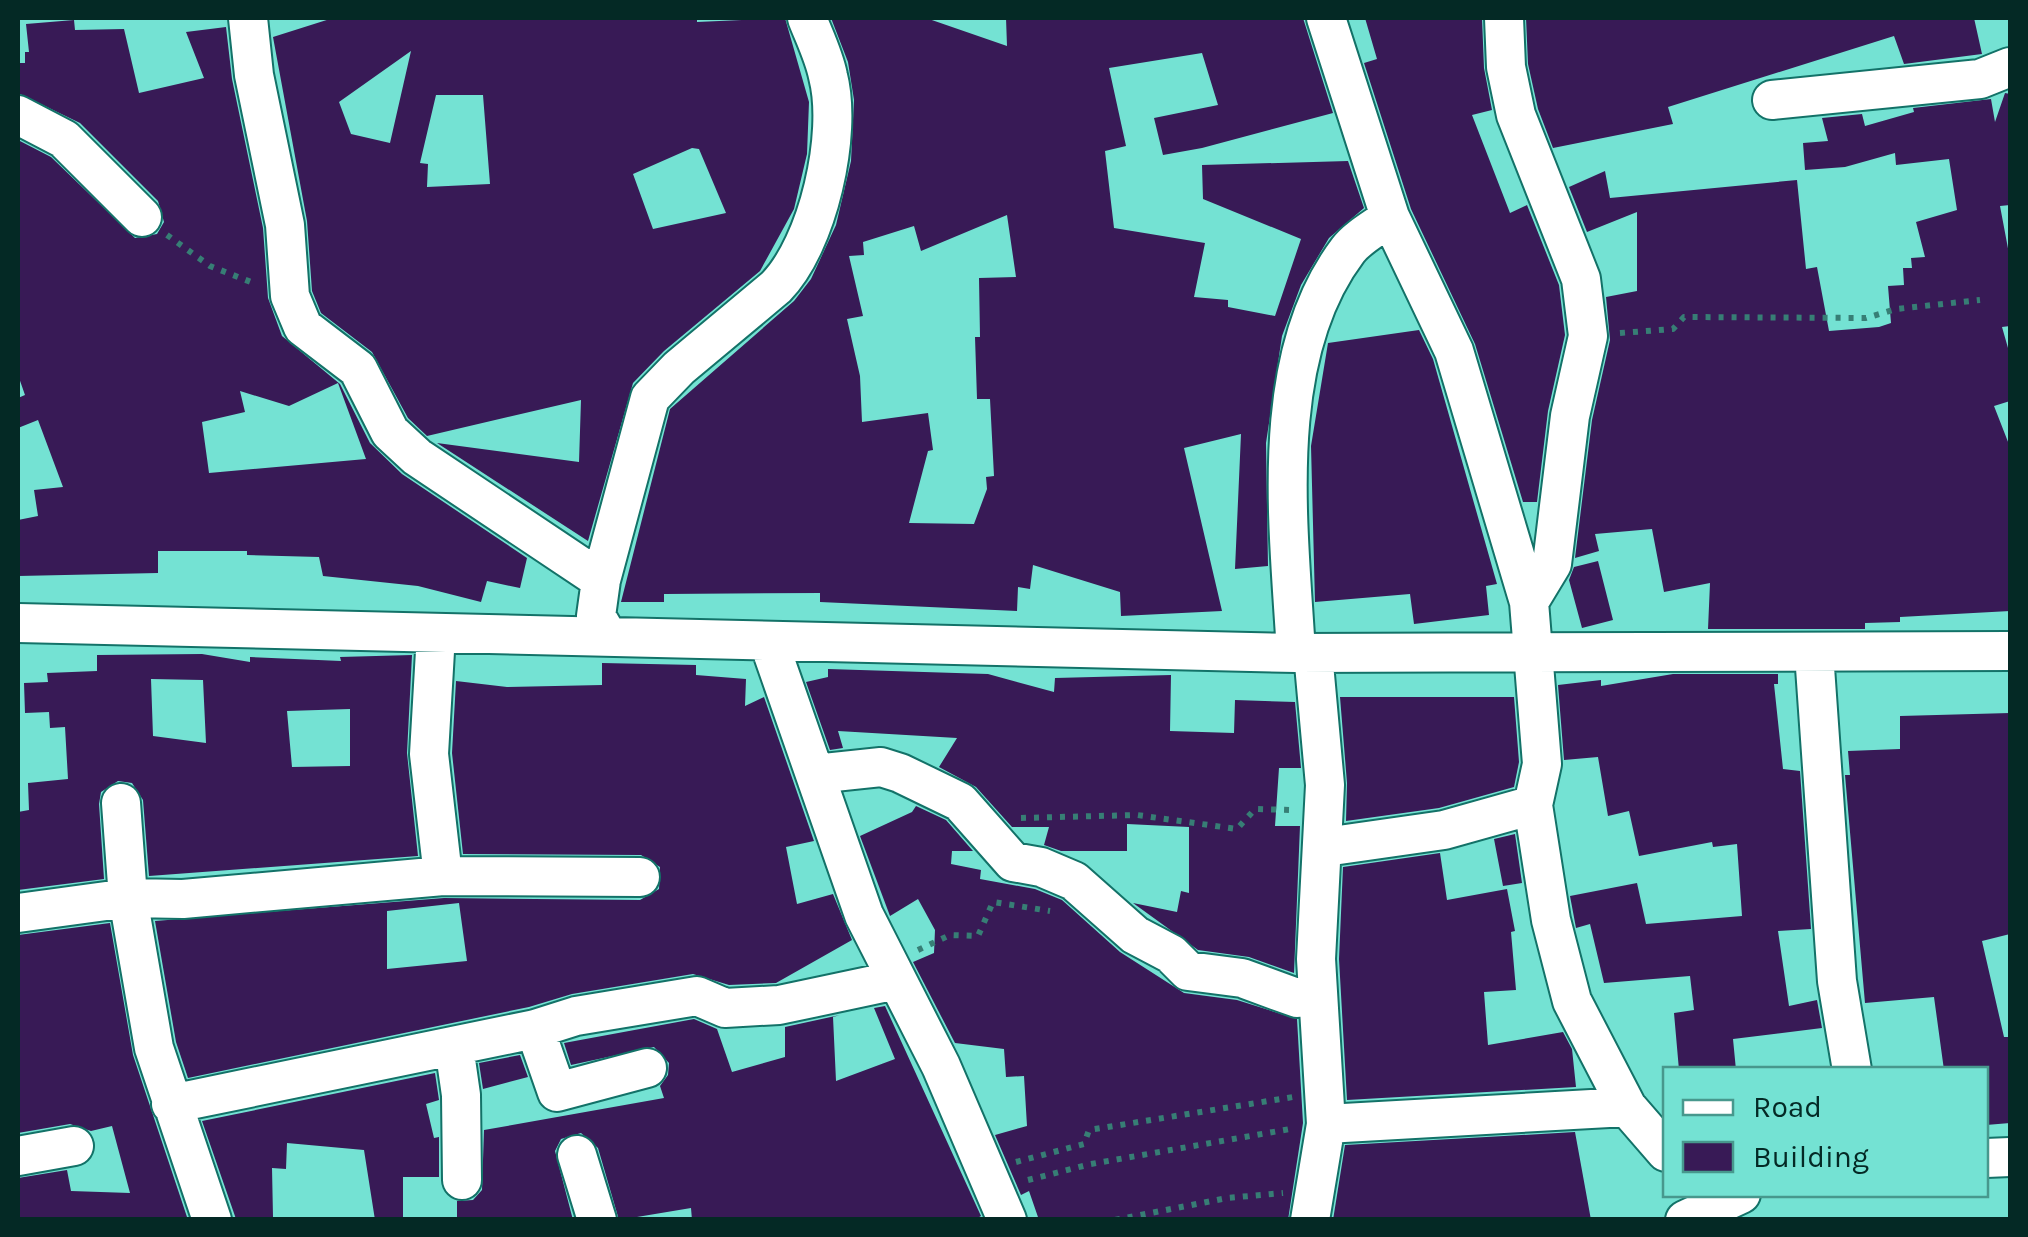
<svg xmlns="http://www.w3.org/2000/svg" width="2028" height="1237" font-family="Karla,sans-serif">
  <rect width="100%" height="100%" fill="#74e2d3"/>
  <path fill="#381a56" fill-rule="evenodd" d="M333,18H697V22L785,18L809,102L807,154L794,209L760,271L664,351L633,383L588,541L437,443L579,462L581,400L427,436L408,418L372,352L321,313L312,291L307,221L273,37ZM411,51L390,143L351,134L339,102ZM436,95H483L490,184L427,187L428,164L420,163ZM692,148L699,149L726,213L653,229L633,174Z
    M831,18H926L1007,46L1006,18H1303L1333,113L1202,148L1163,155L1154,118L1218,105L1202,53L1109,68L1126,146L1105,151L1114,228L1205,243L1194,297L1228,300V307L1275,316L1301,239L1203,199L1202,165L1348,161L1364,208L1329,238L1301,285L1282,336L1266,443L1268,566L1235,569L1241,434L1184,448L1222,611L1121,616L1120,592L1033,565L1030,589L1018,587L1017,611L820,602V593L664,594V602H621L670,409L794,301L811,279L836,225L851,161L854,100L848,62ZM1007,215L1016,277L979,278L980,337H975L977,399H990L994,476L986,477L987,489L974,524L909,523L928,451L933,450L928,413L862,422L860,376L847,319L863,316L849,256L864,255L863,242L914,226L921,251Z
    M1365,18H1482L1484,68L1492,110L1472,115L1510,213L1527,205L1559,285L1565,335L1548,411L1537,502H1523L1475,344L1411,209L1364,63L1377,59Z
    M1526,18H1974L1982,54L1904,64L1894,36L1668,107L1673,124L1553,148L1538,109L1528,64Z
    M74,20L75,30L124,29L139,93L204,78L186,32L226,27L232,79L263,228L268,298L282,336L340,384L370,443L402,474L527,558L520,588L487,581L481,602L418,586L323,576L319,557L247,555V551H158V573L18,576V520L38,516L34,490L63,487L38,420L18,428V398L25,395L18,375V140L51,157L135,238L157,234L164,222L158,201L80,123L18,93V63H25V52H29L26,24ZM338,383L366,459L209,473L202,422L245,412L240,391L289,406Z
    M2005,93L2010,94V205L2000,206L2010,259V326L2002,327L2010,355V401L1994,406L2010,447V611L1900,617V622L1865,623V629H1708L1710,583L1664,592L1652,529L1595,534L1599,551L1575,558L1592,420L1610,340L1606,297L1637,291V212L1587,232L1569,187L1605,171L1610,198L1797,180L1806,269L1817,267L1829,331L1879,327L1891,323L1888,286L1904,285L1903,268H1912L1911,258L1925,257L1916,222L1957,210L1949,159L1896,165L1895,153L1845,167L1805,170L1803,143L1828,141L1822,118L1862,114L1865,126L1914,112L1913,108L1991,99L1995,122Z
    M1419,330L1433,359L1497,584L1486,586L1489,615L1414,624L1410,594L1315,602L1311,446L1328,343Z
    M1598,561L1613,620L1582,628L1569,580L1574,567Z
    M202,654L250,662V657L341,661L340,657L412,655L407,753L418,856L149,876L143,800L132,783L118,781L101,792L99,804L104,879L18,890V812L29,810L28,783L68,779L65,727L50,728L49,712L25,713L24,683L48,682L47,673L97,671V655ZM151,679L203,680L206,743L153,736ZM350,709V766L292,767L287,711Z
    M602,663L696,665V675L746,679L745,706L764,697L814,841L786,847L797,904L833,894L852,940L776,983L729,985L693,974L572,994L529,1007L188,1078L176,1042L155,921L444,898L640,900L659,889L660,867L641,855L463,854L452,753L456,681L507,687L602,685ZM459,903L467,961L387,969V911Z
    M828,669L988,674L1054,692L1055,678L1171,675L1170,731L1234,733L1235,700L1295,702L1301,768H1279L1275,826H1300L1294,973L1249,957L1198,950L1133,903L1177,912L1181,891L1189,893V827L1127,824V851H1061L1044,845L1049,827H1012L976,787L939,767L957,738L838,731L843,748L830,750L806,682L828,677Z
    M1778,674V684H1774L1783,769L1800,771L1811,929L1778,931L1789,1006L1817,1000L1822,1028L1733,1039L1736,1070H1679L1674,1013L1694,1010L1690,976L1604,983L1590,924L1576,928L1570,896L1637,883L1646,924L1742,916L1737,844L1713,847L1712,842L1639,856L1629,811L1608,816L1598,757L1564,760L1558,685L1601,680V686L1673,674Z
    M1340,697H1514L1519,762L1514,787L1439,808L1346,821L1347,783Z
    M2010,713V934L1982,941L2004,1037H2010V1123L1986,1125V1070H1944L1934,997L1865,1003L1845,775H1850L1848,751L1900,749V716Z
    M916,806L946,820L973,851H952L951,864L981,870L980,879L1035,889L1062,900L1120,952L1184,993L1237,1000L1297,1019L1303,1123L1288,1220H1039L1029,1191L1021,1195L995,1135L1027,1126L1024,1076L1006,1077L1004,1049L955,1043L913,962L934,953L935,930L918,899L890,916L860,836L912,812Z
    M1515,834L1522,883L1503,886L1494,839Z
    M1440,853L1447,900L1507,889L1515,931L1511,932L1516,990L1484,992L1488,1045L1563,1032L1572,1049L1576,1087L1347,1100L1339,959L1343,867Z
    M110,923L133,1055L187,1217L18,1220V1178L67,1170L71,1191L130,1193L112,1126L91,1131L70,1124L18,1133V935Z
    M885,1006L981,1216L974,1220H692L691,1208L619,1220L598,1148L581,1133L561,1139L555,1151L573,1220H457V1201L473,1200L482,1190L484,1130L664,1098L660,1086L668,1075L669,1063L654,1047L571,1065L564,1043L694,1019L717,1029L732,1072L785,1057V1027L840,1015L833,1017L836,1081L895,1059L874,1008Z
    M520,1055L528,1077L483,1089L479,1063Z
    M435,1073L439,1100L426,1104L434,1138L439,1137V1177H403V1220H375L364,1150L287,1143L286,1169L272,1168L273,1217L236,1219L202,1121Z
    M1575,1132L1591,1220H1333L1345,1145Z"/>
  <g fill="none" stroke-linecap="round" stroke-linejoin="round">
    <g stroke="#137268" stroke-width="42">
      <path id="minor" d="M248,18L254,75L285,225L290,296L303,327L358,369L390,432L417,457L601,580L596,616L607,635
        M1326,18L1390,217L1454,351L1529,602L1542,764L1533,805L1551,920L1572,1001L1627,1107L1666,1152
        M1504,18L1506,67L1516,115L1581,279L1588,336L1570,416L1552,564L1529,602
        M1772,100L1980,79L2010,67
        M18,115L64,139L142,217
        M601,580L650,398L679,368L776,287C818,244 843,134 828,76C824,56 814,36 807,18
        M18,623L1296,653L2010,651
        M436,634L429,754L443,876
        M769,643L864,915L941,1066L1007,1220
        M1296,653C1289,527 1266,358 1348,250C1358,237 1377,227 1390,217
        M1814,653L1837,981L1852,1070
        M815,774L881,767L900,773L960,802L1013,862L1041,867L1074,881L1135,935L1171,954L1188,971L1242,978L1297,998L1317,991
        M121,803L128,898L154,1048L212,1220
        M1325,847L1444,830L1533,805
        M18,913L128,898L183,899L443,876L640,877
        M535,1029L557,1092L647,1068
        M454,1046L461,1095L462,1180
        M171,1104L535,1029L576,1016L697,996L725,1008L779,1005L897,980
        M1326,1124L1627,1107
        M577,1155L597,1220
        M18,1156L74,1146
        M1986,1158L2010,1157
        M1310,1220L1326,1124L1316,959L1325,785L1313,653
        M1685,1220L1741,1194"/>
    </g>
    <path stroke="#377e75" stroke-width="6" stroke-dasharray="5 8" stroke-linecap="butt" d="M167,235L210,266L256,284
      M1620,333L1673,329L1684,317L1866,318L1896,309L1980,300
      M1021,818L1137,815L1237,829L1255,809L1289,810
      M918,950L950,935L978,936L993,902L1050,911
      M1016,1162L1084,1144L1089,1130L1293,1097
      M1028,1180L1091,1164L1290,1129
      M1115,1220L1227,1198L1283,1193"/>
    <use href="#minor" stroke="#fff" stroke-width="38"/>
  </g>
  <rect width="2028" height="1237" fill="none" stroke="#042925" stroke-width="40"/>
  <rect x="1663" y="1067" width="325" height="130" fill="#74e2d3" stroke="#47988d" stroke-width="2.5"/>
  <rect x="1683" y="1100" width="50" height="15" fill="#ffffff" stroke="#47988d" stroke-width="2.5"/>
  <text x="1753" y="1117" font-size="30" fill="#042925">Road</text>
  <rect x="1683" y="1142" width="50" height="30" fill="#381a56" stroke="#47988d" stroke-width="2.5"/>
  <text x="1753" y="1167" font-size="30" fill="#042925">Building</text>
</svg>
